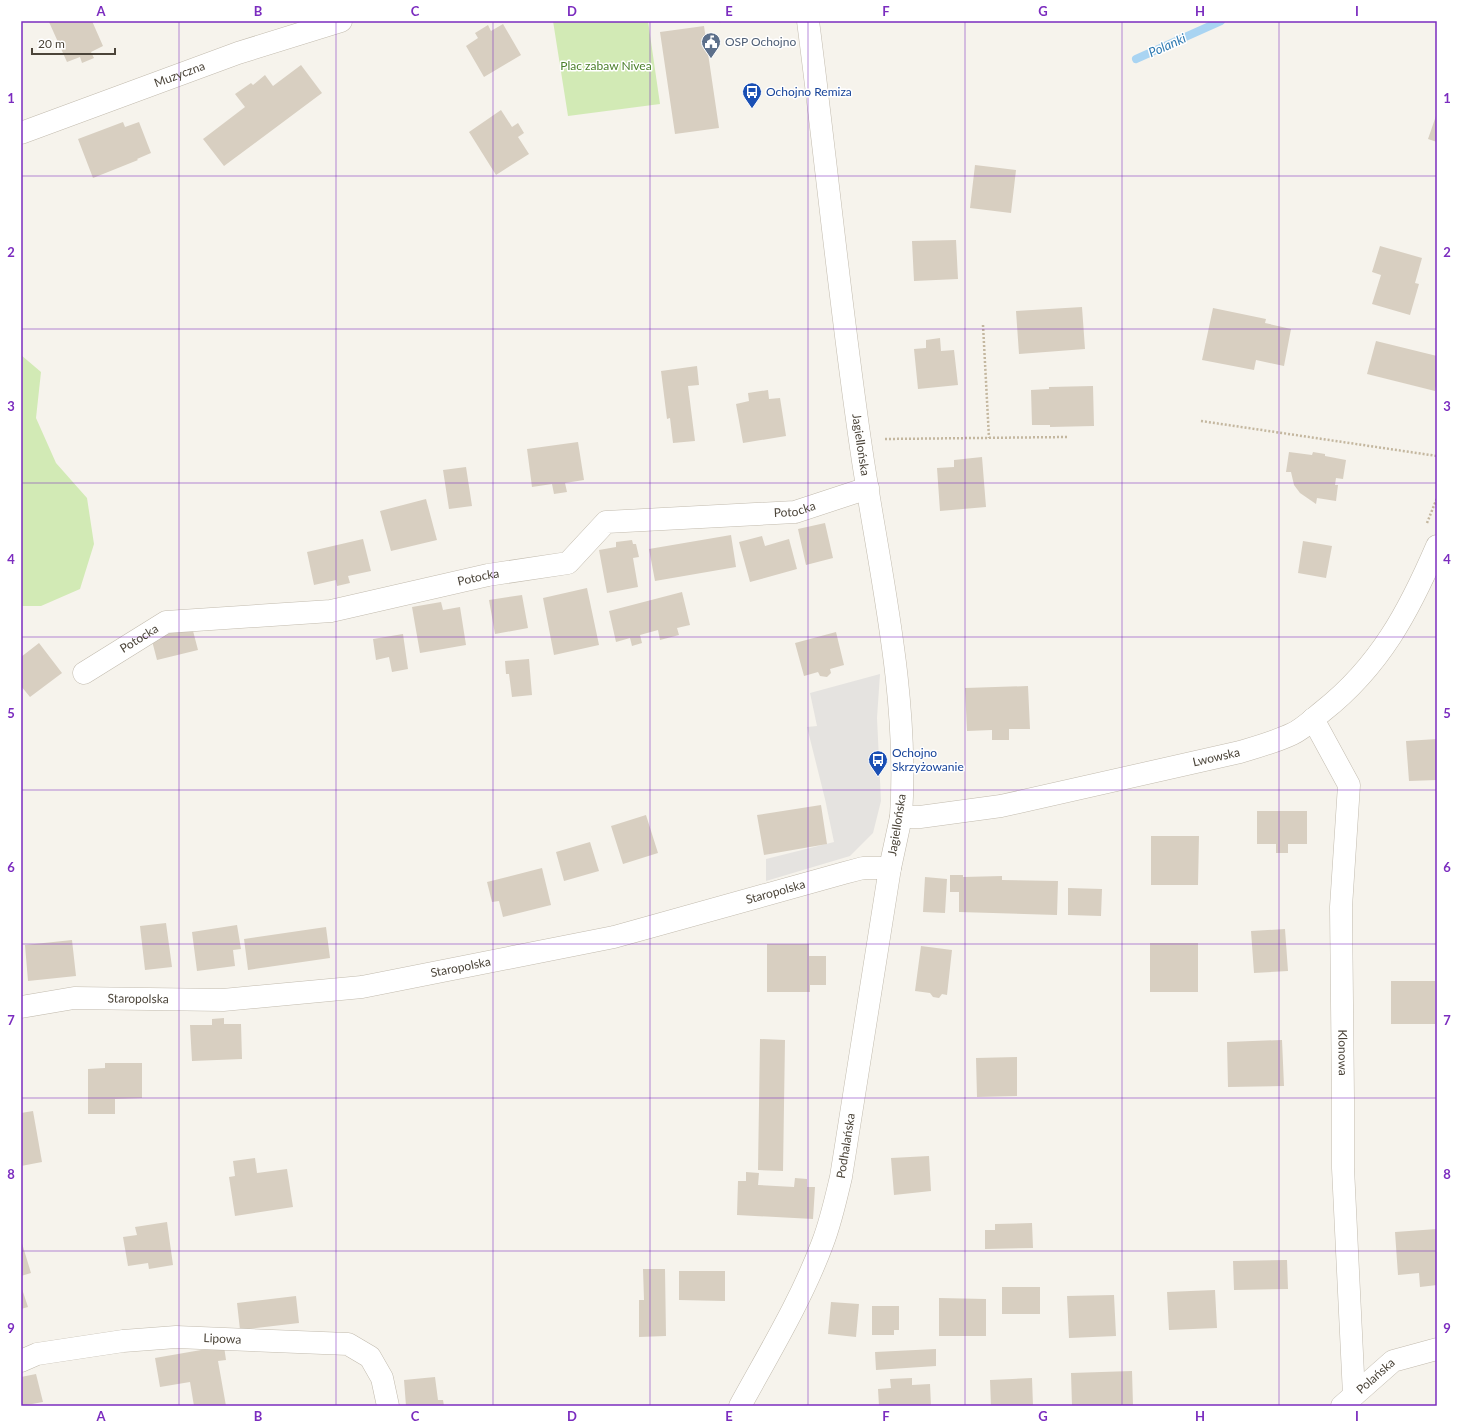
<svg xmlns="http://www.w3.org/2000/svg" width="1458" height="1427" font-family="Lato,sans-serif">
  <rect width="100%" height="100%" fill="#f6f3ec"/>
  <path fill="#d2eab5" d="M553,21H648L660,104L568,116Z
    M21,355L41,372L36,418L56,463L87,498L94,544L80,589L41,606H21Z"/>
  <path fill="#e5e3e0" d="M880,674L877,718L881,801L873,833L850,856L766,881V859L834,842L825,799L807,727L817,726L810,693Z"/>
  <g fill="none" stroke-linecap="round" stroke-linejoin="round">
    <path stroke="#a9d4f2" stroke-width="8" d="M1136,59L1221,21"/>
  </g>
  <path fill="#d8cfc1" d="M51,21H92L103,46L91,52L94,58L82,63L80,57L67,62L49,22Z
    M503,24L521,55L484,77L466,46L478,38L475,33L488,25L491,31Z
    M704,26L719,128L675,134L660,32Z
    M301,65L322,93L224,166L203,139L245,107L235,94L251,83L253,85L265,75L273,86Z
    M501,110L512,127L518,123L524,133L518,137L529,154L496,175L469,132Z
    M1437,113V142L1428,139Z
    M123,122L125,127L139,122L151,153L137,159L138,160L93,178L78,139Z
    M975,165L1016,170L1011,213L970,208Z
    M956,240L958,279L914,281L912,241Z
    M1380,246L1422,258L1415,283L1419,284L1410,315L1372,304L1381,275L1372,272Z
    M1082,307L1085,349L1019,354L1016,311Z
    M1213,308L1266,319L1265,323L1291,329L1284,366L1256,360L1254,370L1202,360Z
    M940,338L941,351L954,350L958,385L918,389L914,349L926,348V340Z
    M1376,341L1437,356V381L1435,391L1367,374Z
    M697,366L699,385L688,386L695,441L673,443L670,418L667,419L661,371Z
    M1093,386L1094,426L1050,427V425H1032L1031,390L1049,389V387Z
    M768,390L769,399L780,398L786,436L743,443L736,404L749,401L748,393Z
    M578,442L584,480L565,483L567,492L554,494L552,484L532,487L527,449Z
    M1289,452L1312,455L1313,452L1325,454V456L1346,460L1343,479L1336,478L1335,485H1338L1336,501L1317,498L1316,504L1300,493L1294,485L1291,472H1286Z
    M982,457L986,507L940,511L937,468L954,467V460Z
    M466,467L472,506L449,509L443,470Z
    M426,499L437,540L391,551L380,511Z
    M825,523L833,558L806,565L798,529Z
    M731,535L736,567L655,581L649,549Z
    M762,536L765,546L789,539L797,569L750,582L739,542Z
    M363,539L371,571L348,576L350,583L337,586L336,580L314,585L307,552Z
    M632,540L633,544H636L639,557L633,558L638,587L607,593L599,550L616,547V542Z
    M1303,541L1332,546L1326,578L1298,573Z
    M587,588L599,645L554,655L543,598Z
    M682,592L690,625L677,628L679,635L660,640L658,630L640,635L642,643L632,646L630,638L616,642L609,611Z
    M522,595L528,628L495,634L489,600Z
    M441,602L443,610L460,607L466,645L420,653L412,607Z
    M192,627L198,650L157,660L151,637Z
    M836,632L844,665L830,669L831,673L827,677L820,676L818,672L804,676L795,643Z
    M403,634L408,669L392,672L389,657L376,660L373,639Z
    M39,643L62,673L30,697L21,686V657Z
    M529,659L532,695L512,697L509,674H506L505,661Z
    M1028,686L1030,729H1009V740H992V730L967,731L965,688Z
    M1437,739V780L1409,781L1406,741Z
    M821,805L827,844L764,855L757,815Z
    M1257,811H1307V844H1288V853H1276V844H1257Z
    M646,815L658,853L623,864L611,826Z
    M1151,836H1199L1198,885H1151Z
    M590,842L599,871L564,881L556,852Z
    M542,868L551,905L503,917L499,901L492,902L487,882Z
    M950,875H963V877L1002,876V880L1058,881L1057,915L959,912V892H950Z
    M925,877L947,879L945,913L923,912Z
    M1068,888L1102,889L1101,916L1068,915Z
    M166,923L172,967L145,970L140,926Z
    M237,925L241,949L233,950L235,966L197,971L192,932Z
    M326,927L330,958L248,970L244,939Z
    M1285,929L1288,971L1254,973L1251,931Z
    M72,940L76,976L28,981L25,945Z
    M1150,943H1198V992H1150Z
    M767,944H809V956H826V985H810V992H767Z
    M921,946L952,950L947,995L942,994L939,998L933,997L930,993L915,991Z
    M1391,981H1435V1024H1391Z
    M224,1018V1024H241L242,1059L192,1061L190,1025H212V1019Z
    M760,1039L785,1040L783,1171L758,1170Z
    M1282,1040L1284,1086L1228,1087L1227,1042Z
    M1017,1057V1096L977,1097L976,1058Z
    M105,1063H142V1098L115,1099V1114H88V1069L105,1068Z
    M33,1111L42,1162L21,1166V1113Z
    M929,1156L931,1191L894,1195L891,1158Z
    M255,1158L257,1173L287,1169L293,1207L235,1216L229,1177L235,1176L233,1161Z
    M746,1172L759,1173L758,1185L794,1187L795,1178L807,1179V1187H815L813,1219L737,1215L738,1181H746Z
    M167,1222L173,1265L149,1269L148,1263L128,1266L123,1237L137,1235L135,1227Z
    M1032,1223L1033,1248L985,1249V1230H995V1224Z
    M1437,1229V1285L1420,1287L1419,1273L1398,1275L1395,1232Z
    M21,1240L31,1273L21,1276Z
    M1287,1260L1288,1289L1234,1290L1233,1261Z
    M643,1269H665L666,1336L639,1337V1300H644Z
    M679,1271H725V1301L679,1300Z
    M21,1286L28,1307L21,1309Z
    M1002,1287H1040V1314H1002Z
    M1215,1290L1217,1328L1169,1330L1167,1292Z
    M1114,1295L1116,1336L1069,1338L1067,1296Z
    M296,1296L299,1323L240,1330L237,1303Z
    M939,1298L986,1299V1336H939Z
    M831,1302L859,1304L856,1337L828,1334Z
    M872,1306H899V1330H894V1335H872Z
    M224,1346L226,1360L218,1361L226,1406H194L190,1382L160,1387L155,1358Z
    M936,1349V1366L876,1370L875,1352Z
    M1132,1371L1133,1406H1072L1071,1373Z
    M36,1374L43,1402L21,1406V1377Z
    M435,1377L438,1400H443L444,1406H406L404,1380Z
    M912,1378V1385L930,1384L931,1406H879L878,1389L891,1388L890,1379Z
    M1032,1378L1033,1406H991L990,1380Z"/>
  <g fill="none" stroke-linecap="round" stroke-linejoin="round">
    <g stroke="#c2bbae" stroke-width="23">
      <g id="minor">
        <path id="s1" d="M808,21C827,167 841,315 863,461C881,578 909,697 901,817"/>
        <path id="s2" d="M21,133L238,53L341,21"/>
        <path id="s3" d="M84,673L166,622L331,611L488,575L568,563L606,522L795,512L868,488"/>
        <path id="s4" d="M1313,719L1349,785L1341,907L1343,1098V1168L1354,1395"/>
        <path id="s5" d="M21,1007L74,998L223,1000L362,987L614,937L844,873L863,868H890"/>
        <path id="s6" d="M21,1361L37,1354L123,1341L176,1337L348,1344L370,1357L382,1378L388,1406"/>
        <path id="s7" d="M1342,1406L1393,1361L1437,1349"/>
      </g>
    </g>
    <g stroke="#c2bbae" stroke-width="23">
      <g id="tertiary">
        <path id="s8" d="M740,1406C769,1353 802,1299 823,1242C831,1221 836,1198 841,1177L890,868L901,817H920L1001,806L1240,752C1257,747 1275,742 1292,734C1303,729 1313,719 1323,711C1380,666 1409,611 1437,546"/>
      </g>
    </g>
    <path stroke="#c4b79f" stroke-width="2.5" stroke-dasharray="2 2" stroke-linecap="butt" d="M719,21H723
      M983,325L989,438
      M1201,421L1437,456
      M885,439L1067,437
      M1427,523L1437,498"/>
    <use href="#minor" stroke="#fff" stroke-width="22"/>
    <use href="#tertiary" stroke="#fff" stroke-width="22"/>
  </g>
  <path fill="none" stroke="#7b2cbf" stroke-width="1" stroke-opacity="0.55" d="M179,21V1406M336,21V1406M493,21V1406M650,21V1406M808,21V1406M965,21V1406M1122,21V1406M1279,21V1406M21,176H1437M21,329H1437M21,483H1437M21,637H1437M21,790H1437M21,944H1437M21,1098H1437M21,1251H1437"/>
  <defs>
    <g id="civic-pin" transform="scale(1)"><path d="M0 17L-7.5 6A9.5 9.5 0 1 1 7.5 6Z" fill="#5c6f8a" stroke="#fff"/><path d="M-.6-6.5H3V-4.5H.6V-3L4-1V1h2V6H-6V1h2V-1L-.6-3ZM-1.2 2.5V6h2.4V2.5Z" fill="#fff"/></g>
    <g id="bus-pin" transform="scale(1)"><path d="M0 17L-7.5 6A9.5 9.5 0 1 1 7.5 6Z" fill="#1a4fb4" stroke="#fff"/><path d="M-5-6H5V4H4V6H2V4H-2V6H-4V4H-5ZM-3.5-4V0h7V-4ZM-3.5 1.2v1.5H-2V1.2ZM2 1.2v1.5H3.5V1.2Z" fill="#fff"/></g>
  </defs>
  <g fill-rule="evenodd">
    <use href="#civic-pin" x="711" y="42"/>
    <use href="#bus-pin" x="752" y="92"/>
    <use href="#bus-pin" x="878" y="760"/>
  </g>
  <g text-anchor="middle" stroke-width="3" stroke-linejoin="round" paint-order="stroke">
    <g font-size="12" fill="#4e5e75" stroke="#fff" text-anchor="start">
      <text x="725" y="46">OSP Ochojno</text>
    </g>
    <g font-size="12" fill="#4a7f2a" stroke="#fff">
      <text x="606" y="70">Plac zabaw Nivea</text>
    </g>
    <g font-size="12" fill="#4b4439" stroke="#fff">
      <text dy="4" stroke="none"><textPath href="#s2" startOffset="169">Muzyczna</textPath></text>
      <text dy="4" stroke="none"><textPath href="#s1" startOffset="427">Jagiellońska</textPath></text>
      <text dy="4" stroke="none"><textPath href="#s3" startOffset="749">Potocka</textPath></text>
      <text dy="4" stroke="none"><textPath href="#s3" startOffset="413">Potocka</textPath></text>
      <text dy="4" stroke="none"><textPath href="#s3" startOffset="65">Potocka</textPath></text>
      <text dy="4" stroke="none"><textPath href="#s8" startOffset="938">Lwowska</textPath></text>
      <text transform="translate(897 825) rotate(-81)" y="4">Jagiellońska</text>
      <text dy="4" stroke="none"><textPath href="#s5" startOffset="767">Staropolska</textPath></text>
      <text dy="4" stroke="none"><textPath href="#s5" startOffset="443">Staropolska</textPath></text>
      <text dy="4" stroke="none"><textPath href="#s5" startOffset="118">Staropolska</textPath></text>
      <text dy="4" stroke="none"><textPath href="#s4" startOffset="343">Klonowa</textPath></text>
      <text dy="4" stroke="none"><textPath href="#s8" startOffset="283">Podhalańska</textPath></text>
      <text dy="4" stroke="none"><textPath href="#s6" startOffset="204">Lipowa</textPath></text>
      <text dy="4" stroke="none"><textPath href="#s7" startOffset="45">Polańska</textPath></text>
    </g>
    <g font-size="12" fill="#164399" stroke="#fff" text-anchor="start">
      <text x="766" y="96">Ochojno Remiza</text>
      <text x="892" y="757">Ochojno<tspan x="892" dy="14">Skrzyżowanie</tspan></text>
    </g>
    <g font-size="13" font-style="italic" fill="#2e7ab2" stroke="#fff">
      <text transform="translate(1167 45) rotate(-24)" y="5">Polanki</text>
    </g>
  </g>
  <rect width="1458" height="1427" fill="none" stroke="#ffffff" stroke-width="44"/>
  <path d="M32 48v6h83v-6" fill="none" stroke="#4b4439" stroke-width="2"/>
  <text x="38" y="48" font-size="12" fill="#4b4439" stroke="#ffffff" stroke-width="3" paint-order="stroke">20 m</text>
  <rect x="22" y="22" width="1414" height="1383" fill="none" stroke="#7b2cbf" stroke-width="1.5"/>
  <g font-size="13" text-anchor="middle" font-weight="bold" fill="#7b2cbf">
    <text x="101" y="16">A</text>
    <text x="258" y="16">B</text>
    <text x="415" y="16">C</text>
    <text x="572" y="16">D</text>
    <text x="729" y="16">E</text>
    <text x="886" y="16">F</text>
    <text x="1043" y="16">G</text>
    <text x="1200" y="16">H</text>
    <text x="1357" y="16">I</text>
    <text x="11" y="103">1</text>
    <text x="1447" y="103">1</text>
    <text x="11" y="257">2</text>
    <text x="1447" y="257">2</text>
    <text x="11" y="411">3</text>
    <text x="1447" y="411">3</text>
    <text x="11" y="564">4</text>
    <text x="1447" y="564">4</text>
    <text x="11" y="718">5</text>
    <text x="1447" y="718">5</text>
    <text x="11" y="872">6</text>
    <text x="1447" y="872">6</text>
    <text x="11" y="1025">7</text>
    <text x="1447" y="1025">7</text>
    <text x="11" y="1179">8</text>
    <text x="1447" y="1179">8</text>
    <text x="11" y="1333">9</text>
    <text x="1447" y="1333">9</text>
    <text x="101" y="1421">A</text>
    <text x="258" y="1421">B</text>
    <text x="415" y="1421">C</text>
    <text x="572" y="1421">D</text>
    <text x="729" y="1421">E</text>
    <text x="886" y="1421">F</text>
    <text x="1043" y="1421">G</text>
    <text x="1200" y="1421">H</text>
    <text x="1357" y="1421">I</text>
  </g>
</svg>
